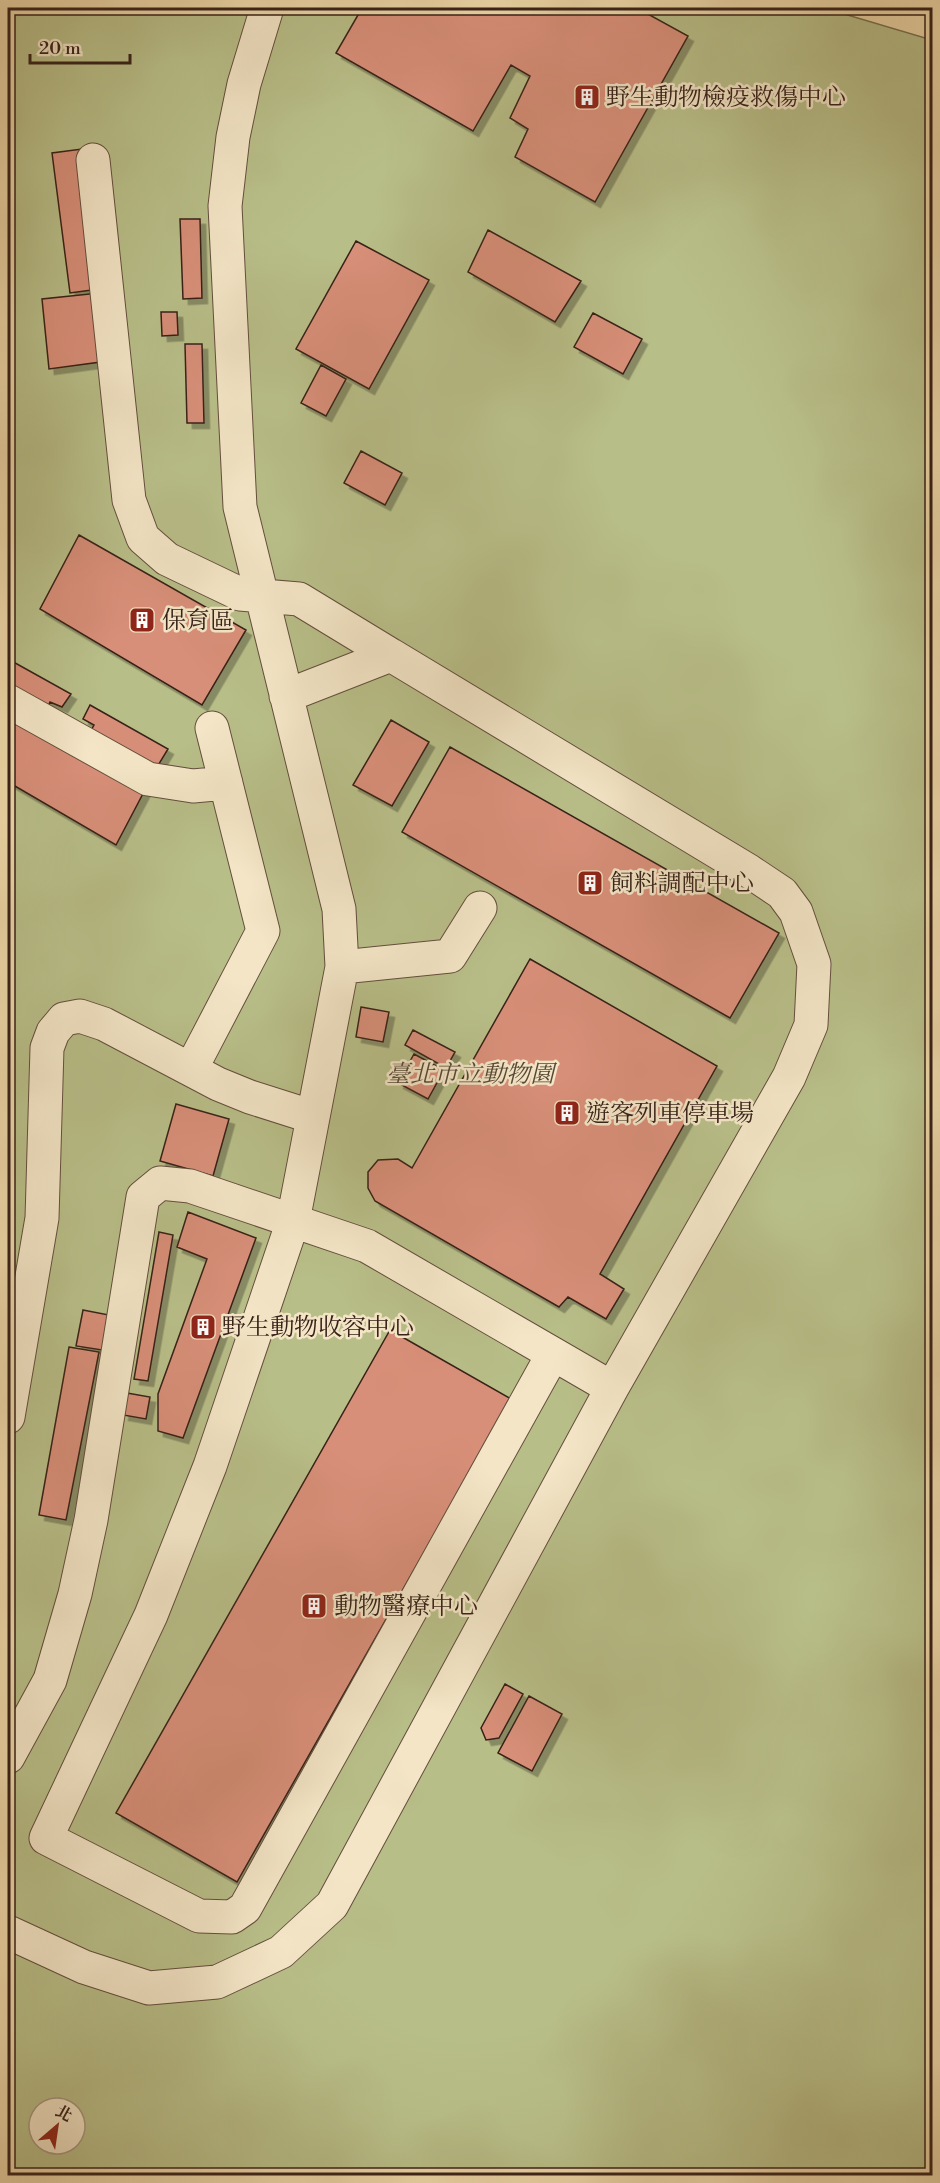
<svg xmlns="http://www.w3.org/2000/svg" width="940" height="2183" font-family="'Libre Bodoni','Noto Serif TC',serif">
  <defs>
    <filter id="shadow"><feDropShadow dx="5.5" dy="5.5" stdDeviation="0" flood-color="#0004"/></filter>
  </defs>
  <rect width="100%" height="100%" fill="#edd7a8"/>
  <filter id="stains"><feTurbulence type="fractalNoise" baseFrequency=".00333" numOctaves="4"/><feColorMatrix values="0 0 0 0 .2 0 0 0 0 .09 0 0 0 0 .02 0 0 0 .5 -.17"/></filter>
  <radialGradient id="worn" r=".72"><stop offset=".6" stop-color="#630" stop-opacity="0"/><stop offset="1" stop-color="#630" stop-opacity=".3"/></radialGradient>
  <path fill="#b8be88" stroke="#787050" stroke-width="1.5" fill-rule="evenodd" d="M8,8H824L932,40V2175L8,2176ZM39,2108H75V2144H39Z"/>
  <path fill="#d88f79" stroke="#372119" stroke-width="1.5" filter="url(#shadow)" d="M362,8H637L688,36L595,202L515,157L528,129L510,118L530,76L511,65L473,131L336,53Z
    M82,149L99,289L70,293L52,153Z
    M180,219H200L202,298L183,299Z
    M488,230L581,281L555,322L468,272Z
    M356,241L429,280L369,389L296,349Z
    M99,293L108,361L49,369L42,299Z
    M161,312H177L178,335L162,336Z
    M593,313L642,339L623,374L574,347Z
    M185,344H202L204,423H187Z
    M321,365L346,379L326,416L301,403Z
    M361,451L402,473L385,505L344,483Z
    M79,535L246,630L202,705L40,609Z
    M8,659L71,694L62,707L50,702L46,711L8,691Z
    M90,705L168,749L154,772L89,734L94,725L83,719Z
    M8,714L147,786L116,845L8,782Z
    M391,720L429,742L392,806L353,785Z
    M450,747L779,933L730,1018L402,832Z
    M530,959L717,1066L600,1274L624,1289L606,1319L568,1297L559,1307L375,1201L368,1188V1172L378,1160L398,1159L412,1168Z
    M361,1007L389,1012L383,1042L356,1037Z
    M413,1030L455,1052L446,1068L405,1045Z
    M414,1054L444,1070L428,1099L398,1083Z
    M176,1104L229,1119L213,1176L160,1161Z
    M188,1212L256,1238L183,1438L158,1431V1394L207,1259L177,1247Z
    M159,1232L173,1235L148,1381L134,1379Z
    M83,1310L109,1315L102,1350L76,1346Z
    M390,1330L511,1399L237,1882L116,1813Z
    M69,1347L99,1352L66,1520L39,1515Z
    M127,1393L150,1397L146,1419L123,1415Z
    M505,1684L523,1694L499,1738L486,1740L481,1728Z
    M529,1696L562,1714L532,1771L498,1753Z"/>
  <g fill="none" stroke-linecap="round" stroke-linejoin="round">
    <g stroke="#644e3d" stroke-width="35">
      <path id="minor" d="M267,8L244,84L233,137L225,206L240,507L339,909L342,967L293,1221L210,1466L151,1615L46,1838L199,1916L232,1917L245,1908L553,1354
        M93,160L129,500L143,538L167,559L240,594L299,599L391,655
        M8,701L148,779L193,786L226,783
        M342,967L450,956L480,908
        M191,1069L263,931L212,728
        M8,1417L42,1218L47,1048L53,1032L64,1019L80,1016L104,1024L218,1084L250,1097L313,1117
        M8,1757L50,1680L75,1594L91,1520L143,1197L160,1183L190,1186L367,1246L612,1388
        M8,1932L84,1967L149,1988L217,1982L281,1952L332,1905L612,1388L789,1077L811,1025L814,964L796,912L782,893L749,871L391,655L286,696"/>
    </g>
    <use href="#minor" stroke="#f3e5c6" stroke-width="33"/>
  </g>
  <defs>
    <g id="building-square" transform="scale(1.35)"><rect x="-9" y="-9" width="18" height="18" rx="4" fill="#8f2418" stroke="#f3e5c6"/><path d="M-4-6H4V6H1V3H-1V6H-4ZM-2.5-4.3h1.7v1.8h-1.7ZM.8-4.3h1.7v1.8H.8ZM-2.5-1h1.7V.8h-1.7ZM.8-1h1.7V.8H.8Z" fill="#fff"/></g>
  </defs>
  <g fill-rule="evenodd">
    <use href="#building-square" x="587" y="97"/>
    <use href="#building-square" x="142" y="620"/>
    <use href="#building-square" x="590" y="883"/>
    <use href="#building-square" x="567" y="1113"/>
    <use href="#building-square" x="203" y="1327"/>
    <use href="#building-square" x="314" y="1606"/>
  </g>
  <g text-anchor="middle" stroke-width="5" stroke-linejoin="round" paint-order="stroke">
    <g font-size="24" fill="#372119" stroke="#f3e5c6" text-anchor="start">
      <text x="606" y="105">野生動物檢疫救傷中心</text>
      <text x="162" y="628">保育區</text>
      <text x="610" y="891">飼料調配中心</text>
      <text x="586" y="1121">遊客列車停車場</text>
      <text x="222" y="1335">野生動物收容中心</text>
      <text x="334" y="1614">動物醫療中心</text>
    </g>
    <g font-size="24" font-style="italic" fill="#574835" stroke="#f3e5c6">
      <text x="470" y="1082">臺北市立動物園</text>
    </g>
  </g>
  <rect width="940" height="2183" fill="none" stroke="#edd7a8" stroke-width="30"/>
  <rect x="9" y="9" width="922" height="2165" fill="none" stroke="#372119" stroke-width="3"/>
  <rect x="15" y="15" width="910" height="2153" fill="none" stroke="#372119" stroke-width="1.5"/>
  <g transform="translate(57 2126) rotate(29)"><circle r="28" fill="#f3e5c6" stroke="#a89781" stroke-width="1.5"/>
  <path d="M0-4.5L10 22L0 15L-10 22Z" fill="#8f2418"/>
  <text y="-9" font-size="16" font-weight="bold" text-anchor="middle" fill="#372119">北</text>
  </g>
  <path d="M30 54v9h100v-9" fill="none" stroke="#372119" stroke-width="3"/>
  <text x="39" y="54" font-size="18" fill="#372119" stroke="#f3e5c6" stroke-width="4.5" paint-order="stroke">20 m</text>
  <rect width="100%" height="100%" filter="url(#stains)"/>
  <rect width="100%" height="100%" fill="url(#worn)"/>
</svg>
